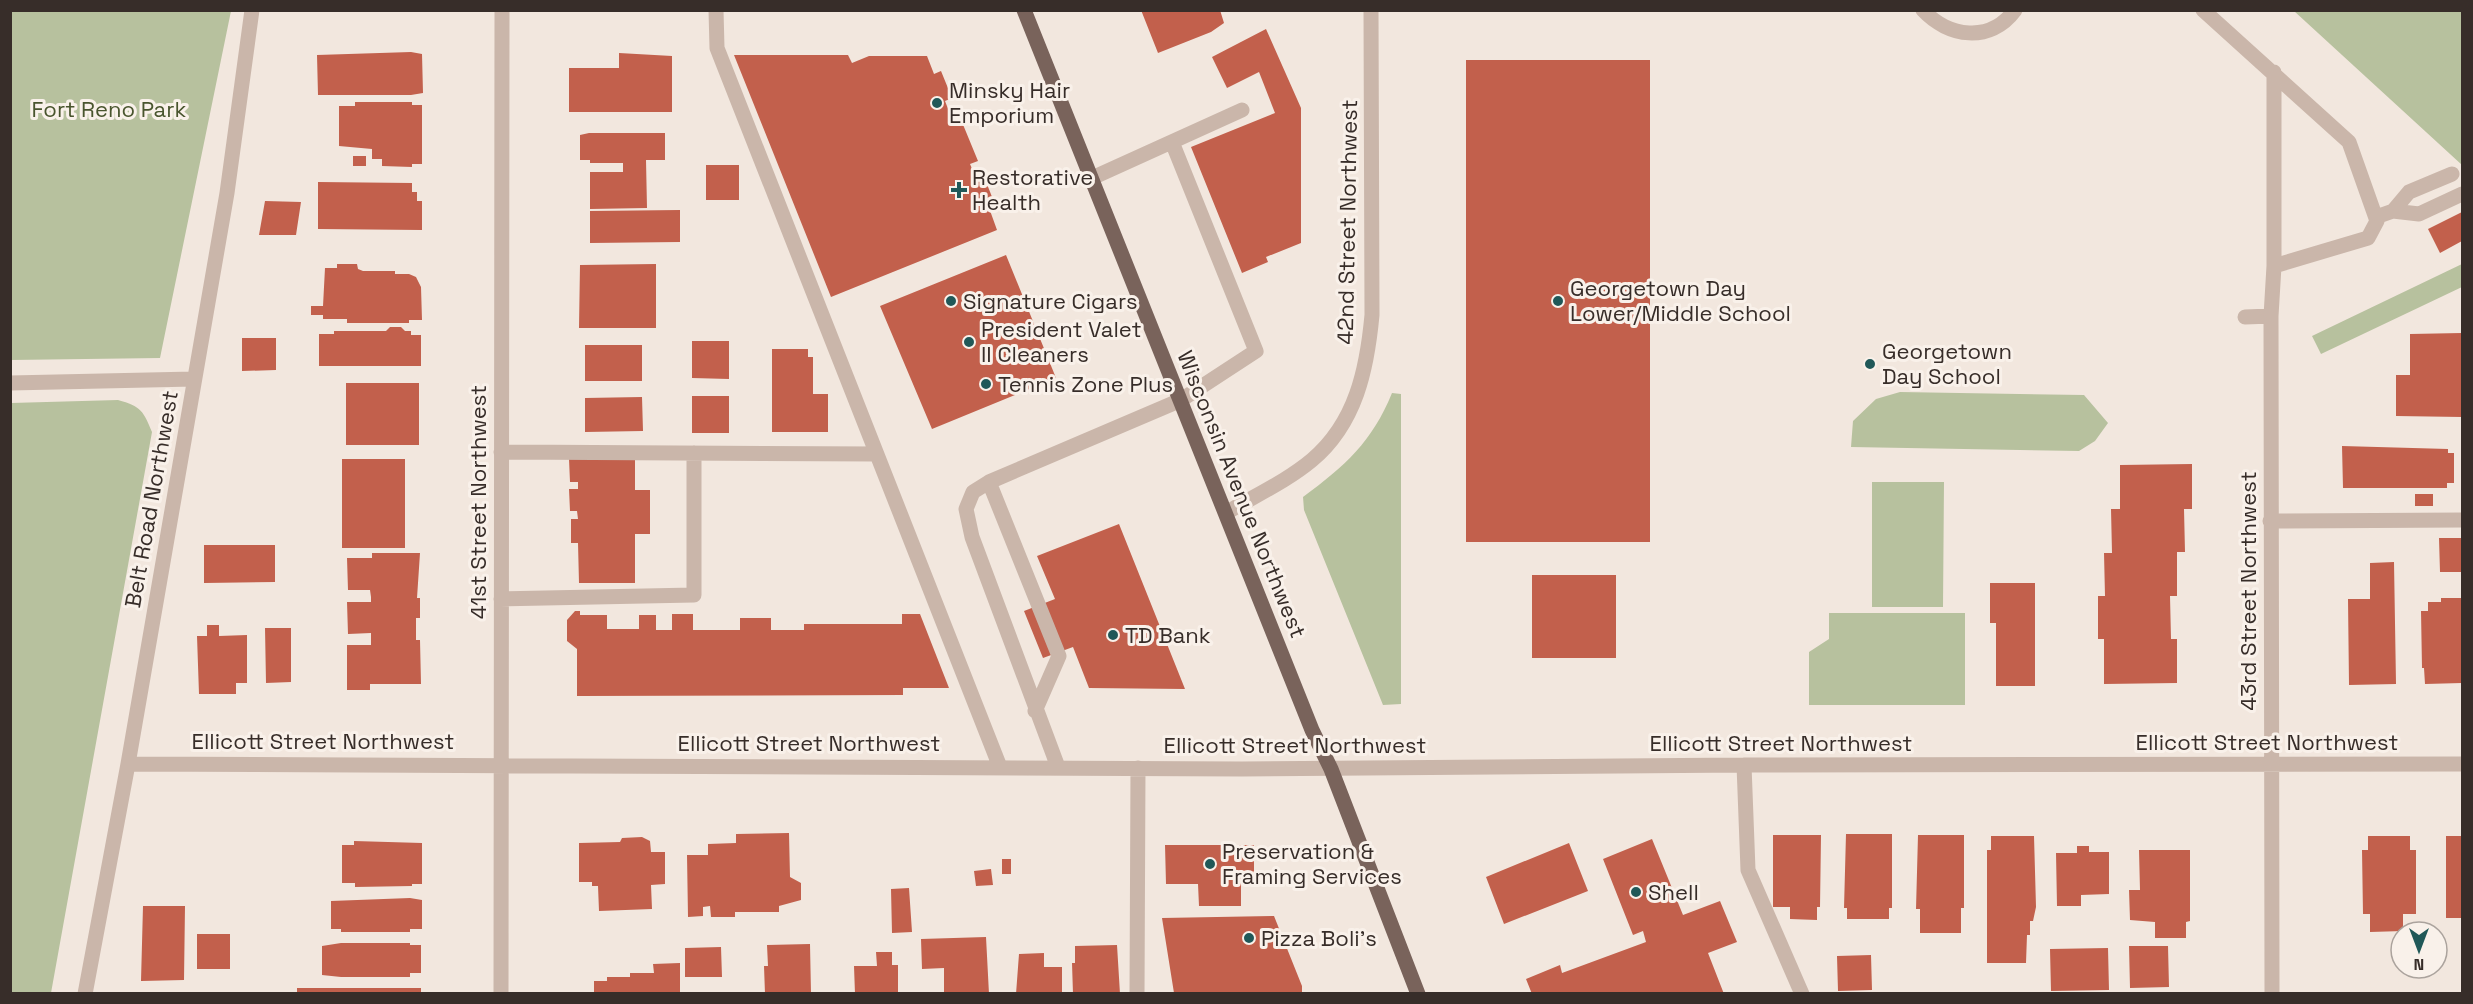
<svg xmlns="http://www.w3.org/2000/svg" width="2473" height="1004" font-family="'Space Grotesk',sans-serif">
  <rect width="100%" height="100%" fill="#f2e7de"/>
  <path fill="#b7c19e" d="M10,11H231L160,358L11,360Z
    M2294,11H2462V165Z
    M2462,264V287L2321,354L2312,336Z
    M1900,392L2084,395L2108,423L2095,441L2079,451L1851,447L1853,421L1876,399Z
    M1392,393L1401,394V704L1383,705L1304,510L1303,497C1345,466 1372,442 1392,393Z
    M118,400C141,406 144,412 152,432L51,993H11V403Z
    M1872,482H1944L1943,607H1872Z
    M1829,613H1965V705H1809V652L1829,639Z"/>
  <path fill="#c2604c" d="M1141,10H1220L1224,23L1211,32L1158,53Z
    M1266,29L1301,108V243L1266,257L1268,262L1242,273L1191,147L1275,113L1259,72L1227,88L1212,57Z
    M411,52L422,54L423,93L411,95H318L317,55Z
    M619,53L672,56V112H569V68H619Z
    M734,55H848L852,63L869,56H927L934,74L941,71L952,98L945,101L950,114L957,110L978,161L970,164L976,178L983,174L994,202L988,205L997,230L831,297Z
    M1466,60H1650V542H1466Z
    M355,102H412V105H422V164H412V167L382,166V159H372V149L339,146V106H355Z
    M589,133H665V160H646L647,208L590,209V172H623V163H590V160H580V135Z
    M353,156H366V166H353Z
    M706,165H739V200H706Z
    M318,182L412,183V192H417V201H422V230L318,229Z
    M265,201L301,202L296,235H259Z
    M680,210V242L590,243V211Z
    M2462,212V241L2440,253L2428,229Z
    M1006,255L1056,378L932,429L880,306Z
    M337,264H357L358,269L363,271H395V274H409L416,277L421,287L422,320H409V323H347V319H323V315H311V306H323L325,268H337Z
    M656,264V328H579L580,265Z
    M390,327H401L405,331H411V335H421V366H319V334H334V331H386Z
    M2462,333V417L2396,416V375H2410V334Z
    M242,338H276V370L242,371Z
    M692,341H729V379L692,378Z
    M585,345H642V381H585Z
    M772,349H808V357H813V394H828V432H772Z
    M346,383H419V445H346Z
    M692,396H729V433H692Z
    M642,397L643,431L585,432V398Z
    M2342,446L2448,449V453H2454V483H2447V488H2343Z
    M635,458V490H650V534H635V583H579L578,543H571V519H578L577,511H570L569,489H578V482H570L569,459Z
    M342,459H405V548H342Z
    M2192,464V509H2184L2185,552H2177V596H2170L2171,639H2177V683L2104,684V639H2098V596H2105L2104,553H2112L2111,509H2120V465Z
    M2415,494H2433V506H2415Z
    M1119,524L1185,689L1089,688L1073,647L1043,658L1024,611L1055,599L1037,556Z
    M2439,538H2462V572H2440Z
    M204,545H275V582L204,583Z
    M372,553H420L417,598H420V618H416V640H420L421,684H370V690H347V645H371V633L348,634L347,602H371V597L370,590H348L347,558H372Z
    M2394,562L2396,684L2349,685L2348,599H2370V563Z
    M1532,575H1616V658H1532Z
    M1990,583H2035V686H1996V623H1990Z
    M2441,598H2462V683L2425,684L2424,668H2422L2421,611H2428V602H2441Z
    M575,611H580V615H607V629H639V615H656V630H672V614H693V630H740V618H771V630H804V624H902V614H920L949,688H903V695L577,696V649L567,641V620Z
    M207,625H219V636L247,635V683H236V694H199L197,636H207Z
    M265,628H291V682L266,683Z
    M789,833L790,877L801,883V900L779,906V912H735V917H711L710,906L703,907V916L688,917L687,855H708V844L736,843V834Z
    M1846,834H1892V908H1889V919H1847V908H1844Z
    M1773,835H1821L1820,907H1817V920L1790,919V907H1773Z
    M1918,835H1964V908H1961V933H1920V909H1916Z
    M1991,836H2034L2036,907L2033,921H2030V935H2027L2026,963H1987V850H1991Z
    M2368,836H2410V850H2416V914H2403V931L2370,932V914H2363L2362,850H2368Z
    M2446,836H2462V918H2446Z
    M642,837L650,841L651,852H665V884L651,885L652,909L599,911L598,886H592V882H579V843L620,842L622,838Z
    M1652,839L1683,915L1720,901L1737,942L1708,953L1724,994H1532L1526,979L1560,965L1562,973L1646,942L1643,931L1633,935L1603,859Z
    M354,841L422,843V884H412V886L355,887V883H342V845H354Z
    M1569,843L1588,891L1504,924L1486,877Z
    M1165,845H1254V883H1241V906H1199L1198,884H1166Z
    M2077,846H2089V852H2109V894L2081,895V906H2057L2056,853H2077Z
    M2139,850H2190V921L2186,922V938H2155V922L2130,920L2129,890H2140Z
    M1002,859H1011V874H1002Z
    M991,869L993,885L976,886L974,871Z
    M909,888L912,932L892,933L891,889Z
    M410,898L422,900V929H410V932H341V929H331V901Z
    M143,906H185L184,980L141,981Z
    M1274,916L1302,986V993H1174L1162,918Z
    M197,934H230V969H197Z
    M986,937L989,994H944V968L922,969L921,939Z
    M341,943H410V945H421V973H410V977H341L322,975V946Z
    M810,944L811,994H765L764,966H768L767,945Z
    M1117,945L1120,994H1073L1072,963H1075V946Z
    M2129,946H2168L2169,987L2130,988Z
    M721,947L722,977H685V948Z
    M2108,948L2109,990L2051,991L2050,949Z
    M876,952H892V965H898V994H855L854,966H877Z
    M1044,953V967H1062V994H1016L1019,954Z
    M1871,955L1872,990L1838,991L1837,956Z
    M680,963V994H594V981H607V977H630V973H654L653,964Z
    M297,988H421V994H297Z"/>
  <g fill="none" stroke-linecap="round" stroke-linejoin="round">
    <path stroke="#cab6aa" stroke-width="15" d="M716,10L717,48L1000,767
      M1923,10C1948,37 1990,44 2015,10
      M2203,10L2349,142L2377,221L2368,238L2274,266V72
      M1092,178L1242,110
      M2393,211L2409,192L2452,174
      M2376,217L2393,211L2419,214L2462,194
      M2271,316L2272,994
      M2245,317L2271,316L2274,266
      M10,383L194,379
      M501,452L876,454
      M989,482L1059,656L1035,711
      M1226,513C1254,496 1287,481 1312,460C1356,423 1367,369 1372,315L1371,10
      M2270,521L2462,520
      M501,599L694,595V453
      M128,764L1242,769L1744,765L2462,764
      M1744,765L1748,870L1802,994
      M1058,767L972,537L966,509L973,492L989,482L1181,400L1256,351L1172,142
      M85,994L128,764L227,193L252,10
      M501,994L502,10
      M1137,994L1138,768"/>
    <path stroke="#79635b" stroke-width="15" d="M1024,10L1312,730L1331,769L1418,994"/>
  </g>
  <g fill="#205858" stroke="#f9f1ea" stroke-width="2">
    <circle cx="937" cy="103" r="6"/>
    <path d="M956 181h6v6h6v6h-6v6h-6v-6h-6v-6h6z"/>
    <circle cx="951" cy="301" r="6"/>
    <circle cx="1558" cy="301" r="6"/>
    <circle cx="969" cy="342" r="6"/>
    <circle cx="1870" cy="364" r="6"/>
    <circle cx="986" cy="384" r="6"/>
    <circle cx="1113" cy="635" r="6"/>
    <circle cx="1210" cy="864" r="6"/>
    <circle cx="1636" cy="892" r="6"/>
    <circle cx="1249" cy="938" r="6"/>
  </g>
  <g text-anchor="middle" stroke-width="6" stroke-linejoin="round" paint-order="stroke">
    <g font-size="22" fill="#372d29" stroke="#f9f1ea" text-anchor="start">
      <text x="949" y="98">Minsky Hair<tspan x="949" dy="25">Emporium</tspan></text>
      <text x="972" y="185">Restorative<tspan x="972" dy="25">Health</tspan></text>
      <text x="1570" y="296">Georgetown Day<tspan x="1570" dy="25">Lower/Middle School</tspan></text>
      <text x="963" y="309">Signature Cigars</text>
      <text x="981" y="337">President Valet<tspan x="981" dy="25">II Cleaners</tspan></text>
      <text x="1882" y="359">Georgetown<tspan x="1882" dy="25">Day School</tspan></text>
      <text x="998" y="392">Tennis Zone Plus</text>
      <text x="1125" y="643">TD Bank</text>
      <text x="1222" y="859">Preservation &amp;<tspan x="1222" dy="25">Framing Services</tspan></text>
      <text x="1648" y="900">Shell</text>
      <text x="1261" y="946">Pizza Boli's</text>
    </g>
    <g font-size="22" fill="#49552e" stroke="#f9f1ea">
      <text x="109" y="117">Fort Reno Park</text>
    </g>
    <g font-size="22" fill="#372d29" stroke="#f9f1ea">
      <text transform="translate(1347 222) rotate(-89)" y="8">42nd Street Northwest</text>
      <text transform="translate(1242 494) rotate(68)" y="8">Wisconsin Avenue Northwest</text>
      <text transform="translate(151 499) rotate(-80)" y="8">Belt Road Northwest</text>
      <text transform="translate(478 502) rotate(-90)" y="8">41st Street Northwest</text>
      <text transform="translate(2248 591) rotate(-90)" y="8">43rd Street Northwest</text>
      <text x="323" y="749">Ellicott Street Northwest</text>
      <text x="2267" y="750">Ellicott Street Northwest</text>
      <text x="809" y="751">Ellicott Street Northwest</text>
      <text x="1781" y="751">Ellicott Street Northwest</text>
      <text x="1295" y="753">Ellicott Street Northwest</text>
    </g>
  </g>
  <rect width="2473" height="1004" fill="none" stroke="#372d29" stroke-width="24"/>
  <g transform="translate(2419 950) rotate(180)"><circle r="28" fill="#f9f1ea" stroke="#aba39d" stroke-width="1.5"/>
  <path d="M0-4.5L10 22L0 15L-10 22Z" fill="#205858"/>
  <text y="-9" font-size="16" font-weight="bold" text-anchor="middle" fill="#372d29">N</text>
  </g>
</svg>
